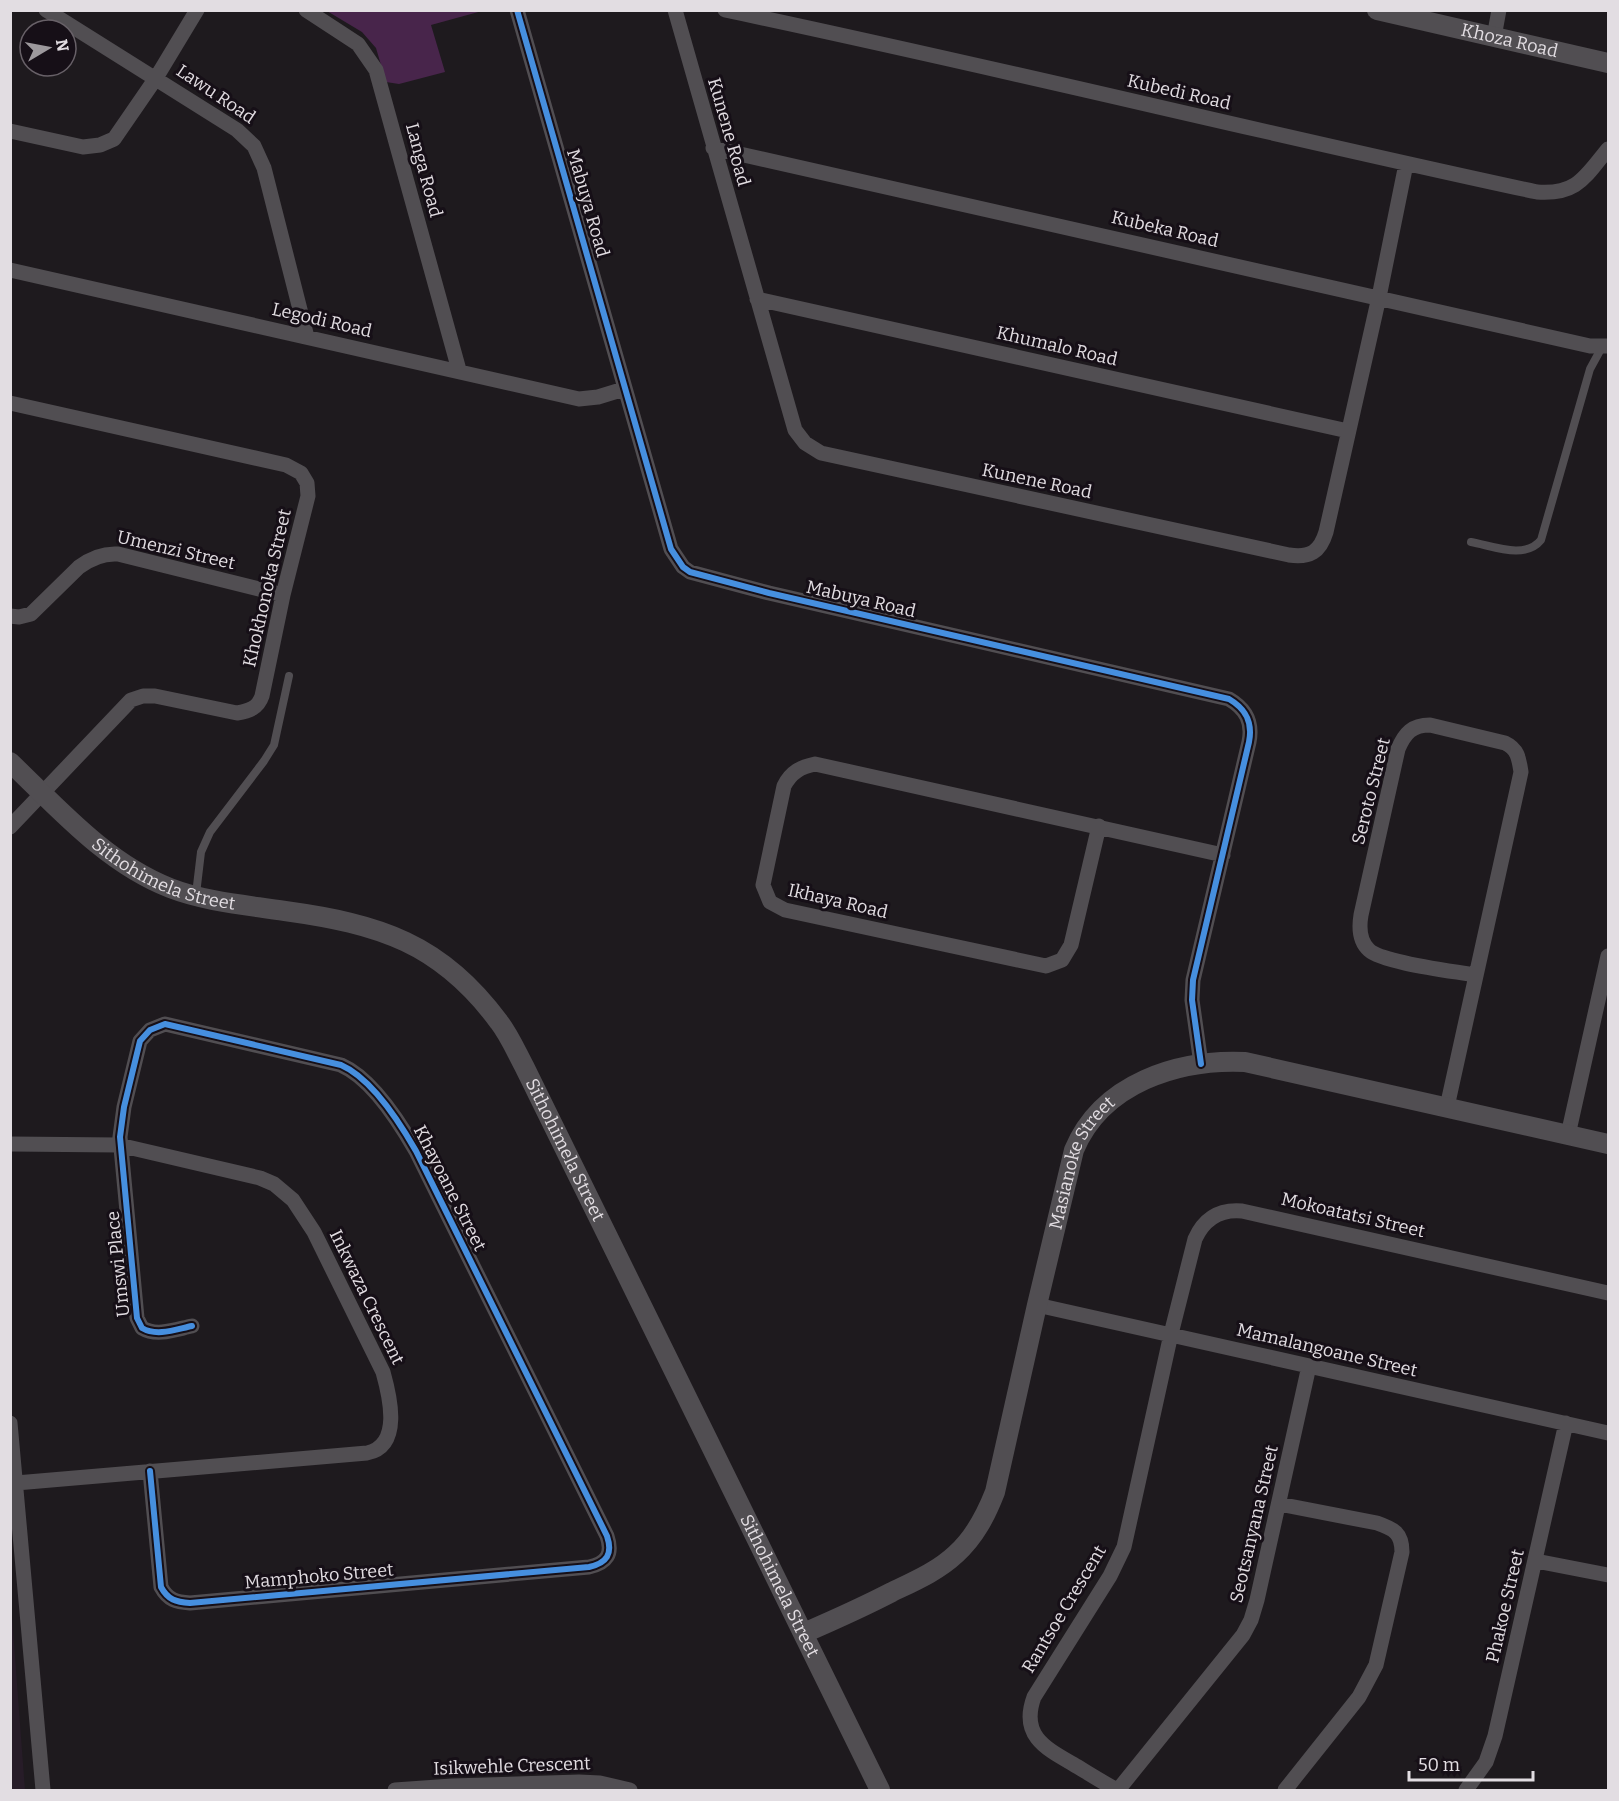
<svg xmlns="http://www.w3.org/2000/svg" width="1619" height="1801" font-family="Bitter,serif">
  <rect width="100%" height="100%" fill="#1e1a1e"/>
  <path fill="#271c28" d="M10,1603H11L25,1790H11Z"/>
  <path fill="#48254b" d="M327,11H482L431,25L445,72L399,84L386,82L376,48L362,32Z"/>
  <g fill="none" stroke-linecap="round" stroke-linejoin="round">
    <path stroke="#514e52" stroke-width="8" d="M1471,542C1493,546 1525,560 1541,540L1590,369L1602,347
      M196,894L201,852L210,832L264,761L274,745L289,676"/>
    <path stroke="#514e52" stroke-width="15" d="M46,10L237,130L254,146L264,168L307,337
      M306,10L358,44L376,70L459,370
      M517,10L671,549L683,567L690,572L769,593L1229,699C1246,709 1253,722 1249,742L1193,980L1192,1000L1201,1064
      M675,10L795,430L805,443L821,453L1289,555C1310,558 1320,552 1326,532L1379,297L1406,164
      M725,10C997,67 1266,134 1537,192C1577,195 1585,177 1608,149
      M1494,37L1499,10
      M10,131L83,147L100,145L114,139L156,78L197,10
      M713,148L1590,346H1608
      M10,270L579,399L598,397L624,389
      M757,299L1348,431
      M10,403L286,465L301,473L307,483L308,496L283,595L262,696C258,708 249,711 237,713L155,696H143L131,700L10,827
      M10,616L19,617L31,614L79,567C91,558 103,553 118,554L283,595
      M1099,826L1071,945L1062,960L1046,966L785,910L770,902L763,885L784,786C791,772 801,767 815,764L1223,855
      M1447,1107L1521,772C1519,759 1518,749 1505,743L1430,725C1412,725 1405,733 1398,749L1361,915C1359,927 1359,941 1369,950C1383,963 1453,971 1475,975
      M1568,1135L1608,956
      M10,1144L119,1145L260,1178L274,1184L293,1200L314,1232L383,1372C390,1397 402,1446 367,1453L16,1483
      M1037,1305L1608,1433
      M10,1423L43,1790
      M150,1471L161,1587C168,1600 176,1602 190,1603L589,1567C607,1563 613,1554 607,1536L416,1151C400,1123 371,1078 341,1065L165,1024L150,1030L140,1041L124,1107L120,1137L137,1318L142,1328C157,1337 177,1329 192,1326
      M1279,1504L1377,1523C1394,1529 1402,1533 1402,1552L1376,1665L1359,1697L1285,1790
      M1536,1561L1608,1575
      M395,1790L452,1786L579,1782L600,1783L630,1790
      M1117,1790C1102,1782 1088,1773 1073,1764C1045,1748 1020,1735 1034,1697L1110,1576L1124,1547L1171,1334L1195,1239C1204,1219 1219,1209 1242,1211L1608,1293
      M1118,1790L1243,1635L1251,1620L1257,1600L1309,1366
      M1466,1790L1486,1762L1495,1736L1566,1423"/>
    <g stroke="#514e52" stroke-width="20">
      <path id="s1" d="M1377,10L1608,63"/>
      <path id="s2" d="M10,762C58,808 106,863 170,888C206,902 247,905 285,911C379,924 441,943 499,1022C509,1035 516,1051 524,1066L880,1790"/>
      <path id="s3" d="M804,1633C834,1620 863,1607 892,1592C915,1581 938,1571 956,1554C975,1537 986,1515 995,1492L1037,1305L1074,1150C1102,1083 1178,1059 1245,1062L1608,1144"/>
    </g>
    <g stroke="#160f17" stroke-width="10">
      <path id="cycleway" d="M517,10L671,549L683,567L690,572L769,593L1229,699C1246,709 1253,722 1249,742L1193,980L1192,1000L1201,1064
        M150,1471L161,1587C168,1600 176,1602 190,1603L589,1567C607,1563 613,1554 607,1536L416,1151C400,1123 371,1078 341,1065L165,1024L150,1030L140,1041L124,1107L120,1137L137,1318L142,1328C157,1337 177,1329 192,1326"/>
    </g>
    <use href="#cycleway" stroke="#468fdf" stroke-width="6"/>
  </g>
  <g text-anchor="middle" stroke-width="6" stroke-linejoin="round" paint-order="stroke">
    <g font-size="18" fill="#e2dde2" stroke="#160f17">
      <text dy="6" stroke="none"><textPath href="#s1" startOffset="136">Khoza Road</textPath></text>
      <text transform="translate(1179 92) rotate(13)" y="6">Kubedi Road</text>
      <text transform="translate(216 94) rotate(34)" y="6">Lawu Road</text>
      <text transform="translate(729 132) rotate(74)" y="6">Kunene Road</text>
      <text transform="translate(424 170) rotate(75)" y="6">Langa Road</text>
      <text transform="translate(588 203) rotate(74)" y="6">Mabuya Road</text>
      <text transform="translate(1165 229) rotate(13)" y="6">Kubeka Road</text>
      <text transform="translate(322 320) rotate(13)" y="6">Legodi Road</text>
      <text transform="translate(1057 346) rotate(13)" y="6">Khumalo Road</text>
      <text transform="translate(1037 481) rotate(12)" y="6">Kunene Road</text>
      <text transform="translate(176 550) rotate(13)" y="6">Umenzi Street</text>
      <text transform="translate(267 588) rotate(-77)" y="6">Khokhonoka Street</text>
      <text transform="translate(861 599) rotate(13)" y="6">Mabuya Road</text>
      <text transform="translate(1371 791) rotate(-76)" y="6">Seroto Street</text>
      <text dy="6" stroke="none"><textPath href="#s2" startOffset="194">Sithohimela Street</textPath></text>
      <text transform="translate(838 901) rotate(13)" y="6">Ikhaya Road</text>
      <text dy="6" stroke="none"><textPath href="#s2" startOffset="716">Sithohimela Street</textPath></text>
      <text dy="6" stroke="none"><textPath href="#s3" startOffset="588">Masianoke Street</textPath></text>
      <text transform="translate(450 1188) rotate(63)" y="6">Khayoane Street</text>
      <text transform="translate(1353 1215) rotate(13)" y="6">Mokoatatsi Street</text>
      <text transform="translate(118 1264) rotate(-96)" y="6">Umswi Place</text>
      <text transform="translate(367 1297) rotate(64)" y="6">Inkwaza Crescent</text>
      <text transform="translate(1327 1350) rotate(13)" y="6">Mamalangoane Street</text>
      <text transform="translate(1254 1524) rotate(-77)" y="6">Seotsanyana Street</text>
      <text transform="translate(319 1576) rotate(-5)" y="6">Mamphoko Street</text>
      <text dy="6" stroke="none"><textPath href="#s2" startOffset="1202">Sithohimela Street</textPath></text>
      <text transform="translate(1505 1606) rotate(-77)" y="6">Phakoe Street</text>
      <text transform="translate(1064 1609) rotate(-59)" y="6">Rantsoe Crescent</text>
      <text transform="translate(512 1766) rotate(-2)" y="6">Isikwehle Crescent</text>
    </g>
  </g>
  <rect width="1619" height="1801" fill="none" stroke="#e2dde2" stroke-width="24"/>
  <g transform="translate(48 48) rotate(80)"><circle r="28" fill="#160f17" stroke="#686168" stroke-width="1.5"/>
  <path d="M0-4.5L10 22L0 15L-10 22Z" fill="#9d999d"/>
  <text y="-9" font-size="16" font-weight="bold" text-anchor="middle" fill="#e2dde2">N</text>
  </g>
  <path d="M1409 1771v9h124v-9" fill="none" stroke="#e2dde2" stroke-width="3"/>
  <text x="1418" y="1771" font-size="18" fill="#e2dde2" stroke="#160f17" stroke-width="4.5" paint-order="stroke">50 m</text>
</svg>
